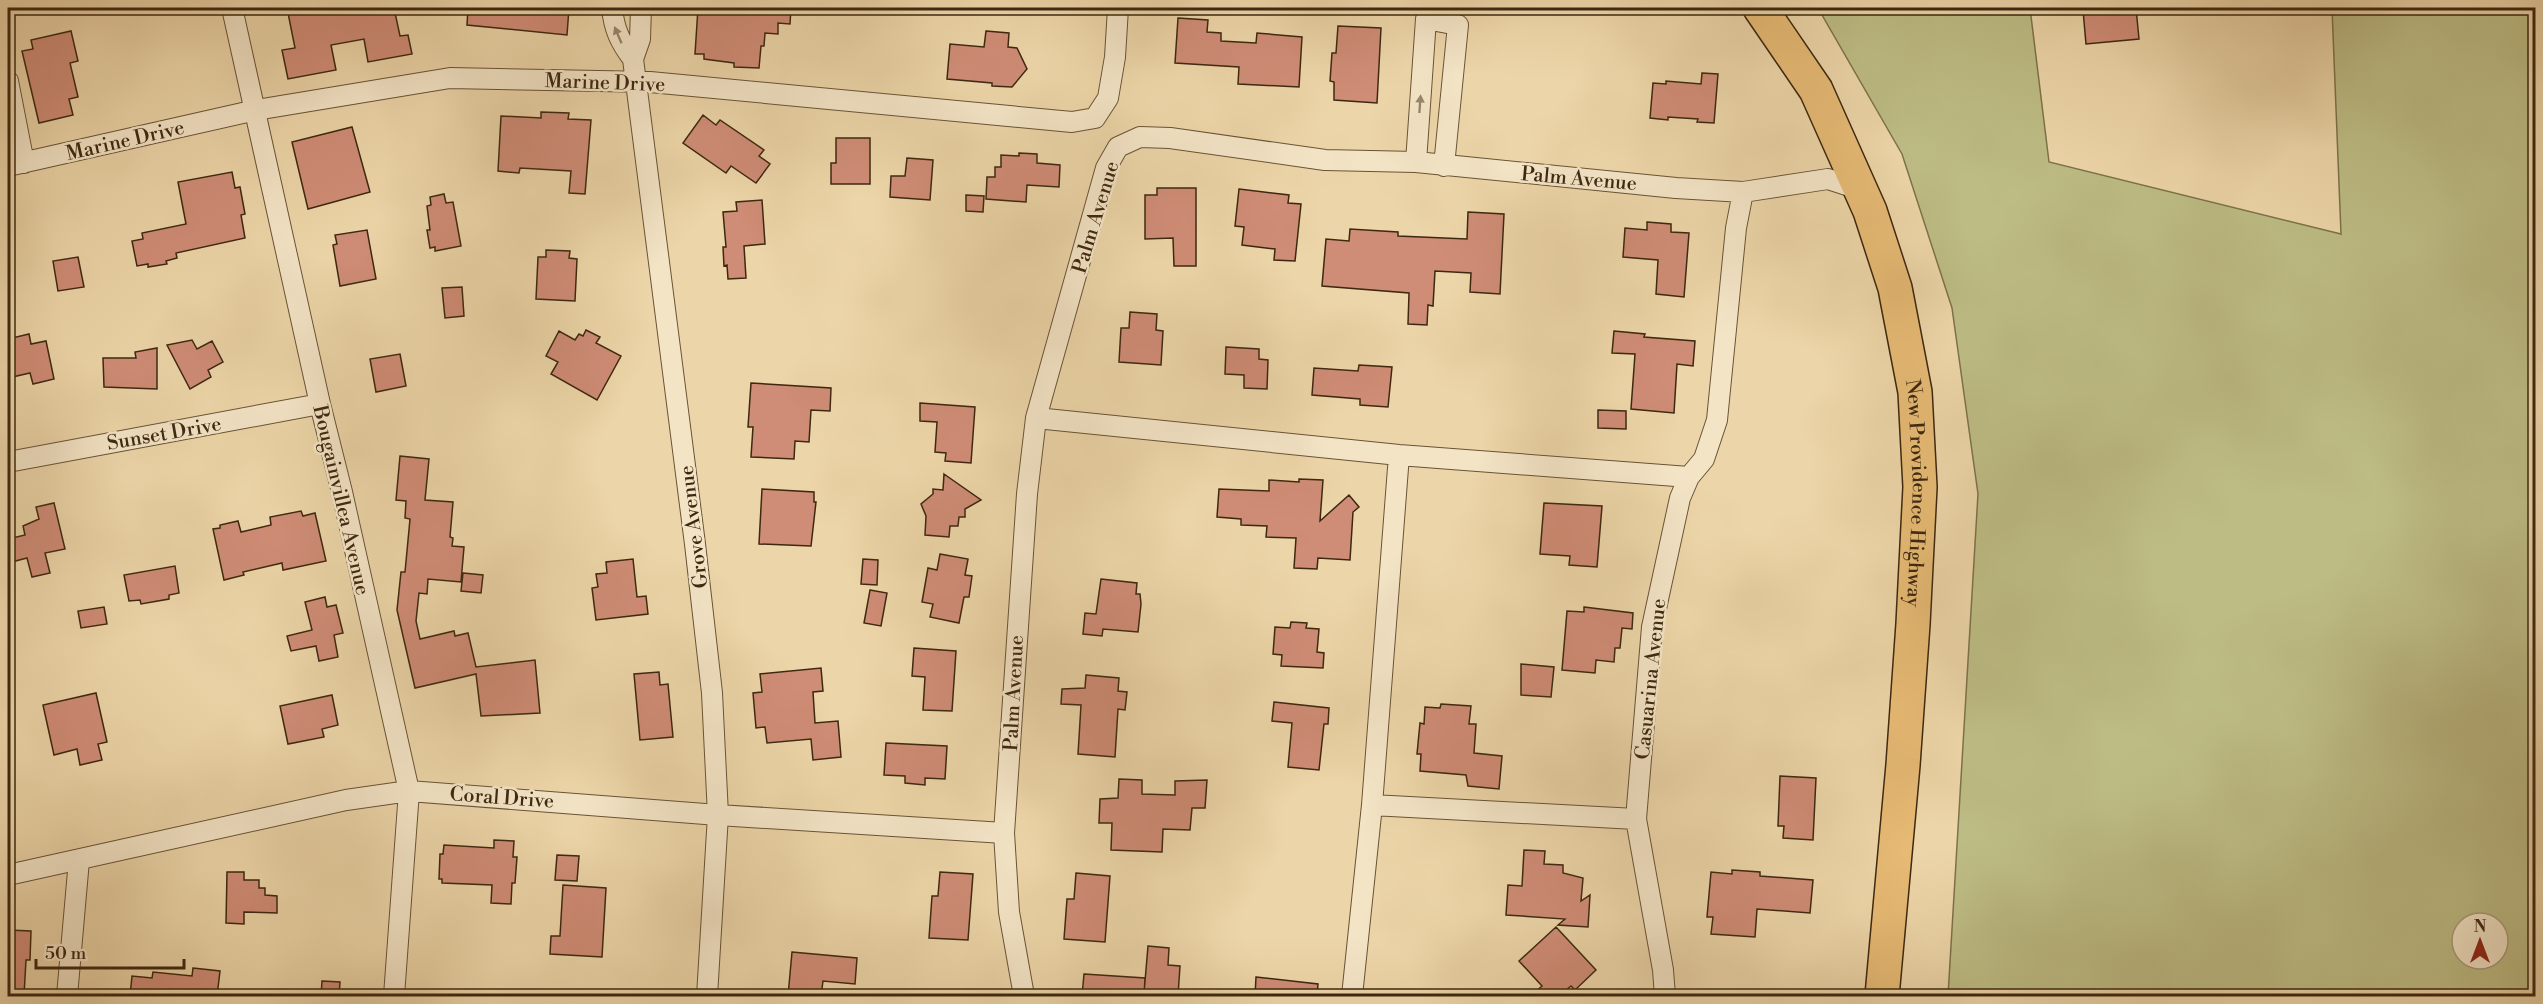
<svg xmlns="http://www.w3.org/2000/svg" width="2543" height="1004" font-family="'Libre Bodoni',serif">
  <rect width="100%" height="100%" fill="#ecd5a8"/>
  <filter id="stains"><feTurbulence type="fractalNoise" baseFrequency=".00333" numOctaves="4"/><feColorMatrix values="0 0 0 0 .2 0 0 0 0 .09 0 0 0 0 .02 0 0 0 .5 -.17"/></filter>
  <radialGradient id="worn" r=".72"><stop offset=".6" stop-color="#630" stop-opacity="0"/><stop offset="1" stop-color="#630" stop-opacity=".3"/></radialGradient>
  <path fill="#bdbc84" stroke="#7d724a" stroke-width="1.5" fill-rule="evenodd" d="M1818,8H2030L2049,162L2341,234L2332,8H2535V996H1948L1978,494L1952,308L1902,154ZM2462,923H2498V959H2462Z"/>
  <path fill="#cf8c76" stroke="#3d2810" stroke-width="1.5" d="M287,8H394L400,36L408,35L412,54L368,62L364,39L331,45L336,70L288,79L282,50L295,48Z
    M468,8H569L567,35L467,25Z
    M698,8L749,10V8H791L790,24L778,23V34L765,33L764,46H761L759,68L734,67V63L704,59V54H695Z
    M2111,8H2136L2139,39L2086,44L2083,10Z
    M1178,18L1208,20L1207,32L1221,33V41L1256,43L1257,33L1302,37L1299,87L1238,84L1239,67L1175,63Z
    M1338,26L1381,28L1377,103L1334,100V82L1330,81L1332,53H1336Z
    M71,31L78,61L70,63L78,97L69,99L73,115L39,123L22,51L33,49L31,40Z
    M986,31L1009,33L1008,47L1017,48L1027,69L1012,87L992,86V83L947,79L950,44L984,47Z
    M1702,73L1718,74L1714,123L1697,122L1698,119L1668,117V120L1650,118L1653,83L1666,84V81L1701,84Z
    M541,112L569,113L568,119L591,120L585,194L569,193L571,171L520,168L519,173L498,171L501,116L541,118Z
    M703,115L716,125L720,120L764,150L759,156L770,164L756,183L731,166L726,173L683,143Z
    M352,127L370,192L308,209L292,142Z
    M836,138H870V184H831V163H836Z
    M1019,153L1037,154V163L1060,165L1059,187L1027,185L1026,202L986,199L987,177H995V167H1001V155L1019,156Z
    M907,158L933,160L930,200L890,197L891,176H905Z
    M232,172L235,188L240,187L245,214L241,215L245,238L176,253L177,258L166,261L167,264L148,267V264L137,266L132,241L143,239L142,233L186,224L178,182Z
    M1157,188H1196V266H1174L1173,238L1145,239V195H1157Z
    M1239,189L1289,195L1288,203L1301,204L1295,261L1274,260L1275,249L1242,245L1244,227L1235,226Z
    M444,194L446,203L453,202L461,246L435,251V247L430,248L427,230H430L427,206L431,205L430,197Z
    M966,195L984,196L983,212L966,211Z
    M762,200L765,244L744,246L746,278L728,279L727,265L724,266L723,247H726L723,212L737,211L736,202Z
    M1468,212L1504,214L1500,294L1470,292L1471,273L1435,271L1433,306L1428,305L1427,325L1408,324L1409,293L1322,286L1326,239L1349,241L1350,229L1398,232V236L1467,239Z
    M1647,222L1671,224V232L1689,233L1684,297L1656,294L1658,260L1623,257L1625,228L1647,230Z
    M367,230L376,279L340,286L333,245L337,244L335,235Z
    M546,250L570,251L569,258L577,259L575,301L536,299L538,257H546Z
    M78,257L84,287L58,291L53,261Z
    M462,287L464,316L445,318L442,288Z
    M1130,312L1157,314L1156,330L1163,331L1161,365L1119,362L1121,328H1129Z
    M586,330L600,337L596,343L621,356L597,400L551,374L558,362L546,356L559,331L575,340L579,334L583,336Z
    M1614,331L1645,334L1644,337L1695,341L1693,366L1677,364L1674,413L1631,409L1635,354L1612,353Z
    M29,334L31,344L46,341L54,379L33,384L30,373L8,378V339Z
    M192,340L197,349L212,341L223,362L208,370L211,377L190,389L167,345Z
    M1226,347L1259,349V359L1268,360L1267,389L1244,388V375L1225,374Z
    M157,348V389L104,387L103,358H136L135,352Z
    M400,354L406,386L376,392L370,359Z
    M1359,365L1392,367L1388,407L1360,405V399L1312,395L1314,368L1358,371Z
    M751,383L831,388L830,411L811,410L809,442L795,441L794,459L751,457L753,427H748Z
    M920,403L975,407L971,463L945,461L946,453L935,452L937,422L920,421Z
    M1598,410L1626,411V429L1598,428Z
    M400,456L429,459L425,500L453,502L450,537L453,538L452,546L464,547L461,582L428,579L427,594L419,593L416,621L420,639L454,631L455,636L468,633L476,667L535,660L540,713L481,716L476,674L415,688L397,610L401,572H405L410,519L405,518L406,501L396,500Z
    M944,474L981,500L965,509V517H959L958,526H950L949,537L925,535L926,516L921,504L933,494V489L943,490Z
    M1299,479L1323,480L1320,521L1349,495L1359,507L1353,512L1350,560L1318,558L1317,569L1294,568L1296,538L1266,537L1267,526L1241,525V519L1217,517L1219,489L1269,491V480L1299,482Z
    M762,489L814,492V502H816L811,546L759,544Z
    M54,503L65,549L45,553L50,573L32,577L27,558L8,563V539L25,535L23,526L39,519L36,507Z
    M1544,503L1602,506L1597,567L1569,565L1570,556L1540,554Z
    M301,511L303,516L315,513L326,561L283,570L282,563L243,572L244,575L224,580L213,529L220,528V525L238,521L241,532L271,525L270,517Z
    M940,554L968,559L965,575L972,576L969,597H964L959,623L930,617L933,604L922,602L928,568L937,570Z
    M633,559L637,597L646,596L648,614L596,620L592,588L598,587L596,574L607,573L606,562Z
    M863,559L878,560L877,585L861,584Z
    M175,566L179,593L169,595V599L141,604L140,600L129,601L124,575Z
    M463,573L483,575L481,593L461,591Z
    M1101,579L1137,583L1136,594H1140L1141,604L1138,632L1103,629L1102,636L1083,634L1085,613L1096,614Z
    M870,590L887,593L881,626L864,623Z
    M325,597L327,607L336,605L343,633L334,635L338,657L319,661L316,646L291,651L287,636L312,630L305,602Z
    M104,607L107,624L81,628L78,611Z
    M1584,607L1633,613L1632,629L1622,628L1620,648H1615L1614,662L1596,660L1595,673L1562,670L1567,611L1584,612Z
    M1291,622L1307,623L1306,628L1319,629L1317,652L1324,653L1323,668L1281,666L1282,655L1273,654L1275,627L1290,628Z
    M914,648L956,651L952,711L923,710L925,677L912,676Z
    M1521,664L1554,667L1551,697L1521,695Z
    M821,668L823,691L813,692L815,723L838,721L841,757L813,760L811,739L767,743L765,727L756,728L753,693L762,692L760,674Z
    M659,672L660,685L668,684L673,737L640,740L634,674Z
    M1086,675L1119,678L1118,691L1127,692L1125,710L1118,709L1115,757L1078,754L1081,705L1061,704L1062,689L1085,688Z
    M96,693L107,742L98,744L102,760L80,765L77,749L54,755L43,705Z
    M332,695L338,725L322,729L324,737L288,744L280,706Z
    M1274,702L1329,708L1328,724H1324L1319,770L1288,767L1292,723L1272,721Z
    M1441,704L1471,706L1469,724H1476L1474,753L1502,756L1499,789L1468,786L1466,775L1420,771L1421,754H1417L1420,723L1424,724L1425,707L1440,708Z
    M886,743L947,746L945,779L925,778V785L905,783V776L884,775Z
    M1780,776L1816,778L1813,840L1783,838L1784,826H1778Z
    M1119,779L1142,780V794L1175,795V781L1207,780L1205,808H1192L1190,830L1163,829L1162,852L1111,850L1112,823H1099L1100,799L1118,798Z
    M494,840L514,841L513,857H517L515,883H512L511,904L491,903L492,885L442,883V879H439L440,854H443L444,845L494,848Z
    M1524,850L1545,851L1544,864L1563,865V873L1583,878L1581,901L1590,895L1588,927L1558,925L1565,919L1506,915L1508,885L1522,886Z
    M557,855L579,856L577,881L555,880Z
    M1732,870L1760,872V876L1813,880L1810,913L1757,909L1755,937L1711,934L1713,917H1707L1711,872L1732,874Z
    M227,872H244V880H259V888H265V895L277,896V913L244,912V924L226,923Z
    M940,872L973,874L968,940L929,938L932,896H938Z
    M1076,873L1110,876L1105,942L1064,939L1067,899H1074Z
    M563,885L606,888L602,957L550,954L551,936H560Z
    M1556,927L1596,970L1575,990L1571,986L1559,996H1531L1542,986L1519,961Z
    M8,930L31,931L30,960H26L24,996H8Z
    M1148,946L1169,948L1168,965L1180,966L1178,996L1144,993Z
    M792,952L857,958L855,984L823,981L821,996H788Z
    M193,968L220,971L217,996H130L132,976L152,978L153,972L192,976Z
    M1084,974L1145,978L1144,996H1082Z
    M1256,977L1318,984L1317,996H1255Z
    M322,981L340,982L339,996H321Z"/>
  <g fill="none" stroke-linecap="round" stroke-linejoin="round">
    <g stroke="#695336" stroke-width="22">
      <path id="street" d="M232,8L320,404L342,492L409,791L394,996
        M612,8C614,29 620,42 633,59
        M641,8L640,39L633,59L695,544L712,693L718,815L707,996
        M8,81L24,163
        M1416,162L1426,19L1458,25L1444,166
        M8,166L256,110L450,78L650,82L1072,122L1095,118L1108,98L1115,57L1118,8
        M1036,418L1399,455L1689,477
        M8,462L320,404
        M1372,805L1636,819
        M8,875L346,800L409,791L718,815L1004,833
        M67,996L79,860
        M1024,996L1009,912L1004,833L1027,494L1036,418L1106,168L1118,147L1140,137L1170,138L1325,160L1416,162L1676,188L1743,192L1828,179L1862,190
        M1352,996L1372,805L1399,455
        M1665,996L1663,970L1636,819L1652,627L1680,498L1689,477L1704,459L1717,420L1736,228L1743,192"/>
    </g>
    <g stroke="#3d2810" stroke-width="36">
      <g id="highway">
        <path id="s1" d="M1760,8L1816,90L1870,211L1895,288L1915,392L1920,487L1913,624L1903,765L1882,996"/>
      </g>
    </g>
    <use href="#street" stroke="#f3e4c6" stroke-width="20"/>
    <use href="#highway" stroke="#e6ba74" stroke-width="33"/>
  </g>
  <defs><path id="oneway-solid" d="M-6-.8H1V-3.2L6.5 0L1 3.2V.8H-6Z" transform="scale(1.5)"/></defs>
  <g fill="#98866b">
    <use href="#oneway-solid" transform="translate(618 35) rotate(-113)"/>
    <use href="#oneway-solid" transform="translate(1420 104) rotate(-86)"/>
  </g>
  <g text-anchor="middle" stroke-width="5" stroke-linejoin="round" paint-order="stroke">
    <g font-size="20" fill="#3d2810" stroke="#f3e4c6">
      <text transform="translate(605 82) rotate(2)" y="7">Marine Drive</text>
      <text transform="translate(125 140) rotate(-13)" y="7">Marine Drive</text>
      <text transform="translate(1579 178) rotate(5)" y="7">Palm Avenue</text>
      <text transform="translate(1095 217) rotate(-73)" y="7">Palm Avenue</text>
      <text transform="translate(164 433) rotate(-10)" y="7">Sunset Drive</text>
      <text dy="7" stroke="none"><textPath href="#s1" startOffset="520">New Providence Highway</textPath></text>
      <text transform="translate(342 500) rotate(77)" y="7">Bougainvillea Avenue</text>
      <text transform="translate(693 527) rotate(-97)" y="7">Grove Avenue</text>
      <text transform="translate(1650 679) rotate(-84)" y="7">Casuarina Avenue</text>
      <text transform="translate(1013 693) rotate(-87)" y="7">Palm Avenue</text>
      <text transform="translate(502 797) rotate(4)" y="7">Coral Drive</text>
    </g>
  </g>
  <rect width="2543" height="1004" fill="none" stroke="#ecd5a8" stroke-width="30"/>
  <rect x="9" y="9" width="2525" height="986" fill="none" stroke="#3d2810" stroke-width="3"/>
  <rect x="15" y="15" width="2513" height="974" fill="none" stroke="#3d2810" stroke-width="1.5"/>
  <g transform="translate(2480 941)"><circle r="28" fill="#f3e4c6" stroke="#aa997d" stroke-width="1.5"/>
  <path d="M0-4.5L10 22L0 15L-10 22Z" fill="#8f2418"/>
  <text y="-9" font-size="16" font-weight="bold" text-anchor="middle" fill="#3d2810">N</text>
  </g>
  <path d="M36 959v9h148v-9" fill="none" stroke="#3d2810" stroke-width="3"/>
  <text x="45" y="959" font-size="18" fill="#3d2810" stroke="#f3e4c6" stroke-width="4.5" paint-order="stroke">50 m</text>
  <rect width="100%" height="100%" filter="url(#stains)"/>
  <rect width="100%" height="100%" fill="url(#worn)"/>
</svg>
